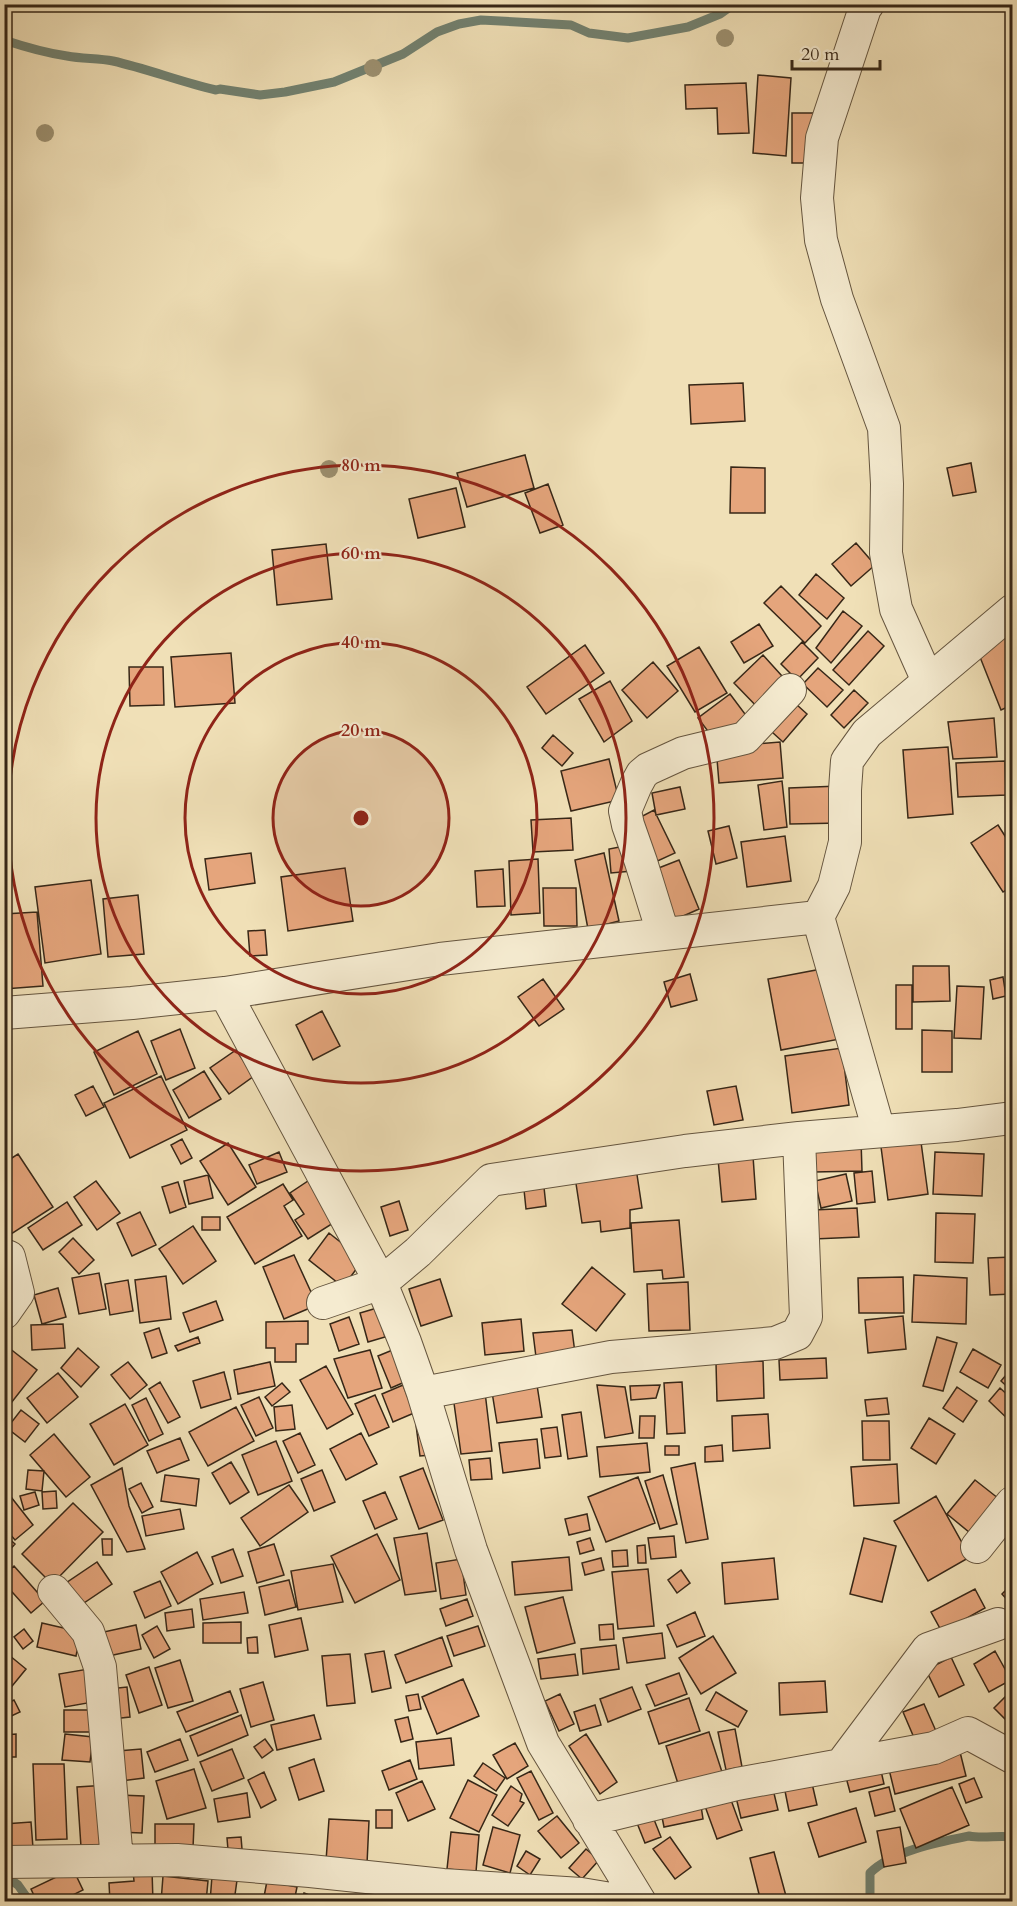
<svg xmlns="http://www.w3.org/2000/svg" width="1017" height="1906" font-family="Cardo,serif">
  <rect width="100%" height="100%" fill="#f0e0b7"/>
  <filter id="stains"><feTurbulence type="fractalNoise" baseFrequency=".00333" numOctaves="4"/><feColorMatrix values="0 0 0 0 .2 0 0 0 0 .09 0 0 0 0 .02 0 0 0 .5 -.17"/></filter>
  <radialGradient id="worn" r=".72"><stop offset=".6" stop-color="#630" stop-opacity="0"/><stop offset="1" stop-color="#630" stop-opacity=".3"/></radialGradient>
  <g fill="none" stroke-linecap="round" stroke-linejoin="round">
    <path stroke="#728170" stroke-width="9" d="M4,40C25,47 46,53 67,56C83,59 98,58 113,61C148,69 181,82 216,90L220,89L260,95L285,92L334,82L403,54L437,32L459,24L481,20L571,25L589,33L628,38L688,27L720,14L734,4
      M4,1875L18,1885L30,1902
      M870,1902V1873C892,1851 939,1842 969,1836C983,1839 998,1835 1012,1837"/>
  </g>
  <path fill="#e5a57c" stroke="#372717" stroke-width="1.5" d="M758,75L791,78L786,156L753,153Z
    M746,83L749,133L718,134L717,108L686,109L685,85Z
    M792,113H815V163H792Z
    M743,383L745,421L691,424L689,385Z
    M525,455L534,488L467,507L457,473Z
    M971,463L976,492L953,496L947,468Z
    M731,467L765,468V513H730Z
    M548,484L563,525L540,533L525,493Z
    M456,488L465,527L418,538L409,499Z
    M856,543L875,565L851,586L832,564Z
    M326,544L332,599L277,605L272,550Z
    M816,574L844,598L827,619L799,595Z
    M781,586L821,626L805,643L764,603Z
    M843,611L862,626L831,663L816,648Z
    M759,624L773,646L744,663L731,642Z
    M868,631L884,646L849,685L833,670Z
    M1012,632V705L1001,710L976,647Z
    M802,642L818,658L797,680L781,664Z
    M585,645L604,673L546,714L527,687Z
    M699,647L727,693L695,712L667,666Z
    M231,653L235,703L175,707L171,657Z
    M763,655L791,686L763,713L734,683Z
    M653,662L678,691L647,718L622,690Z
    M129,667H163L164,705L130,706Z
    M818,668L843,690L827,707L803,684Z
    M610,681L632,721L604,742L579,699Z
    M854,690L868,703L844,728L831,715Z
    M730,694L751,722L719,746L698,718Z
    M786,695L807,714L783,742L762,723Z
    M994,718L997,757L953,759L948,722Z
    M553,735L573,753L562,766L542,748Z
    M780,742L783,778L719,783L716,747Z
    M948,747L953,814L908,818L903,750Z
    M609,759L619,800L571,811L561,771Z
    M1005,761L1006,795L958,797L956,763Z
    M782,781L787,827L764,830L758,785Z
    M839,786L841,823L790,824L789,788Z
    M680,787L685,809L656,815L652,793Z
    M654,810L675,853L651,864L631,822Z
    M571,818L573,850L533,852L531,820Z
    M998,825L1012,847V886L1003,892L971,843Z
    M729,826L737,858L716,864L708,831Z
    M785,836L791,881L747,887L741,842Z
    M630,845L632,871L611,873L609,849Z
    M251,853L255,883L209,890L205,859Z
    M604,853L619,921L588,929L575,860Z
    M538,859L540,913L511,915L509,861Z
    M679,860L699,909L672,921L651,871Z
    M345,868L353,921L288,931L281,877Z
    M503,869L505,906L477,907L475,871Z
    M91,880L101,954L45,963L35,887Z
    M543,888H576L577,926H544Z
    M138,895L144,954L108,957L103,899Z
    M37,912L43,986L4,989V914Z
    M265,930L267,955L250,956L248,931Z
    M913,966H949L950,1001L913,1002Z
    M827,968L840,1039L781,1050L768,979Z
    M690,974L697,1000L671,1007L664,982Z
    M1003,977L1006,996L993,999L990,980Z
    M543,979L564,1009L539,1026L518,997Z
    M896,985H912V1029H896Z
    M957,986L984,987L981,1039L954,1038Z
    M322,1011L340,1046L313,1060L296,1025Z
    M180,1029L195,1068L166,1080L151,1041Z
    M922,1030L952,1031V1072H922Z
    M138,1031L157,1074L114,1095L94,1052Z
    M842,1048L849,1105L792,1113L785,1056Z
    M236,1050L254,1076L229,1094L210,1068Z
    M204,1071L221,1099L189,1118L173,1090Z
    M161,1076L187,1130L130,1158L104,1103Z
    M93,1086L104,1107L86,1116L75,1095Z
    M736,1086L743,1120L714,1125L707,1091Z
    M182,1139L192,1158L181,1164L171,1145Z
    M861,1140L862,1171L814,1172V1142Z
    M921,1142L928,1194L888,1200L881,1147Z
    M228,1143L256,1187L228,1205L200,1161Z
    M279,1152L287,1172L257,1184L249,1165Z
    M935,1152L984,1154L982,1196L933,1194Z
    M18,1154L53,1207L5,1238L4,1163Z
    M753,1156L756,1199L722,1202L718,1159Z
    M636,1168L642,1208L630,1210V1228L601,1232L600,1221L582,1223L575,1177Z
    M872,1171L875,1202L857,1204L854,1173Z
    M846,1174L852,1201L821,1208L815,1181Z
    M208,1175L213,1198L189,1204L184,1181Z
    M543,1178L546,1206L526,1209L523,1180Z
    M311,1179L338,1220L308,1239L295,1220L304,1214L290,1193Z
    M96,1181L120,1213L97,1230L74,1197Z
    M178,1182L186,1207L170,1213L162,1187Z
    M283,1184L293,1200L284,1206L302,1236L255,1264L227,1217Z
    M399,1201L408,1230L390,1236L381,1207Z
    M67,1202L82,1225L43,1250L28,1228Z
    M857,1208L859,1237L814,1239L813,1210Z
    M140,1212L156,1245L132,1256L117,1223Z
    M936,1213L975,1214L973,1263L935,1262Z
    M202,1217H220V1230H202Z
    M679,1220L684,1277L663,1279L662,1270L634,1272L631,1223Z
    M193,1226L216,1261L183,1284L159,1249Z
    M329,1233L363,1260L343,1287L309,1260Z
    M73,1238L94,1260L79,1274L59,1252Z
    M294,1255L317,1305L284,1319L263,1267Z
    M1012,1257V1294L990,1295L988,1258Z
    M592,1267L625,1294L596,1331L562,1304Z
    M99,1273L106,1309L79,1314L72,1278Z
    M914,1275L967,1278L966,1324L912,1322Z
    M166,1276L171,1319L140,1323L135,1280Z
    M903,1277L904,1313H859L858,1278Z
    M440,1279L452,1316L421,1326L409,1289Z
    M128,1280L133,1311L110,1315L105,1284Z
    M688,1282L690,1330L649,1331L647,1284Z
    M58,1288L66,1317L42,1324L34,1295Z
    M216,1301L223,1320L190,1332L183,1313Z
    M377,1308L385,1337L368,1342L360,1313Z
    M903,1316L906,1349L868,1353L865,1320Z
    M349,1317L359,1344L339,1351L330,1324Z
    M521,1319L524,1351L485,1355L482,1323Z
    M308,1321V1344H296V1362H275V1348H266V1322Z
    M63,1324L65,1348L32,1350L31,1325Z
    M159,1328L167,1353L152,1358L144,1333Z
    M572,1330L575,1353L536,1357L533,1333Z
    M198,1337L200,1343L178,1351L175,1346Z
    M937,1337L957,1343L943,1391L923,1386Z
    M4,1344L37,1370L4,1412Z
    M78,1348L99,1367L81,1387L61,1368Z
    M395,1349L407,1381L391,1388L378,1356Z
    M973,1349L1001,1365L988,1388L960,1372Z
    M370,1350L382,1388L348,1398L334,1359Z
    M826,1358L827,1378L780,1380L779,1360Z
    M763,1361L764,1398L717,1401L716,1363Z
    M128,1362L147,1385L130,1399L111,1375Z
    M270,1362L275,1386L238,1394L234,1370Z
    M326,1366L353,1414L327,1429L300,1380Z
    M1012,1368V1391L1001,1381Z
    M224,1372L231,1399L201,1408L193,1381Z
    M58,1373L78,1397L47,1423L27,1398Z
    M160,1382L180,1417L168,1423L149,1389Z
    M682,1382L685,1433L667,1434L664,1383Z
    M282,1383L290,1392L272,1406L265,1397Z
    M403,1385L414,1413L393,1422L382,1394Z
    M537,1385L542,1417L497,1423L492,1392Z
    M597,1385L625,1387L633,1433L605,1438Z
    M660,1385L656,1398L631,1400L630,1386Z
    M957,1387L977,1401L963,1422L943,1408Z
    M1000,1388L1012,1399V1423L989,1401Z
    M485,1392L492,1451L461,1454L453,1396Z
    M375,1395L389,1427L369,1436L355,1404Z
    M259,1397L273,1428L256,1436L241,1405Z
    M146,1398L163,1434L149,1441L132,1405Z
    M887,1398L889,1414L867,1416L865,1400Z
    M125,1404L148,1445L114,1465L90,1424Z
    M292,1405L295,1429L276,1431L274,1407Z
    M236,1407L254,1441L208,1466L189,1432Z
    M21,1410L39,1424L25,1442L7,1428Z
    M581,1412L587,1456L568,1459L562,1415Z
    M768,1414L770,1448L733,1451L732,1416Z
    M640,1416H655L654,1438H639Z
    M929,1418L955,1434L936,1464L911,1448Z
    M862,1421H889L890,1460H863Z
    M428,1424L431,1455L420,1456L416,1425Z
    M557,1427L561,1456L545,1458L541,1429Z
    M300,1433L315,1465L298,1473L283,1441Z
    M361,1433L377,1464L346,1480L330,1449Z
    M54,1434L90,1477L66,1497L30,1455Z
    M180,1438L189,1460L157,1473L147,1451Z
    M537,1439L540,1468L503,1473L499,1443Z
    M276,1441L292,1481L258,1495L242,1455Z
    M647,1443L650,1472L600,1477L597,1447Z
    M722,1445L723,1461L705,1462V1447Z
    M665,1446H679V1455H665Z
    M490,1458L492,1479L471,1480L469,1460Z
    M231,1462L249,1492L230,1504L212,1473Z
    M695,1463L708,1539L686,1543L671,1468Z
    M897,1464L899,1503L854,1506L851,1467Z
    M122,1468L129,1506L145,1549L127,1552L91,1485Z
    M423,1468L443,1520L419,1529L400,1477Z
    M28,1470L44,1471L42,1491L26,1489Z
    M322,1470L335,1502L314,1511L301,1479Z
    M165,1475L199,1479L196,1506L161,1501Z
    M663,1475L677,1524L660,1529L645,1481Z
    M638,1477L655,1523L606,1542L588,1497Z
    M975,1480L1003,1502L975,1537L947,1514Z
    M141,1483L153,1507L142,1513L129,1489Z
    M289,1485L308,1512L260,1546L241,1518Z
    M4,1488L33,1525L15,1540L4,1527Z
    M56,1491L57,1508L43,1509L42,1492Z
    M35,1492L39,1505L24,1510L20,1496Z
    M385,1492L397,1519L375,1529L363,1501Z
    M936,1496L970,1557L928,1581L894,1521Z
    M73,1503L103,1532L52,1584L22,1554Z
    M180,1509L184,1529L146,1536L142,1516Z
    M587,1514L590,1530L569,1535L565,1519Z
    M427,1533L436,1591L405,1595L394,1538Z
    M4,1534L15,1544L4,1556Z
    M377,1534L400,1580L355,1603L331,1556Z
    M674,1536L676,1557L651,1559L648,1538Z
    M590,1538L594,1550L580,1554L577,1542Z
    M864,1538L896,1546L882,1602L850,1594Z
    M102,1539H112V1555H103Z
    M274,1544L284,1575L257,1583L248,1552Z
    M645,1545L646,1563H638L637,1546Z
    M233,1549L243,1576L221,1583L212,1557Z
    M627,1550L628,1566L613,1567L612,1551Z
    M197,1552L213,1584L178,1604L161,1572Z
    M569,1557L572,1590L515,1595L512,1562Z
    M601,1558L604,1570L585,1575L582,1563Z
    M774,1558L778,1599L725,1604L722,1563Z
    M461,1559L466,1595L441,1599L436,1563Z
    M97,1562L112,1584L75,1609L60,1587Z
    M333,1564L343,1602L298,1610L291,1571Z
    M14,1566L45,1601L31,1613L4,1583V1575Z
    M648,1569L654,1626L618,1629L612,1572Z
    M681,1570L690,1583L677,1593L668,1580Z
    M289,1580L296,1607L265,1615L259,1587Z
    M160,1581L171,1606L145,1618L134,1592Z
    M1012,1584V1605L1002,1594Z
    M975,1589L985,1608L942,1632L931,1612Z
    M244,1592L248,1613L203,1620L200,1599Z
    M563,1597L575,1643L537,1653L525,1607Z
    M467,1599L473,1616L446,1626L440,1609Z
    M192,1609L194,1627L167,1631L165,1613Z
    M695,1612L705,1636L677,1647L667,1625Z
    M301,1618L308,1650L275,1657L269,1625Z
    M241,1622V1643H203V1623Z
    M42,1623L81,1632L76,1656L37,1647Z
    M613,1624L614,1639L600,1640L599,1625Z
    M136,1625L141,1649L104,1657L99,1633Z
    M157,1626L170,1649L154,1658L142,1635Z
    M478,1626L485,1646L454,1656L447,1636Z
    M24,1629L33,1641L23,1649L14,1637Z
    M662,1633L665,1658L627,1663L623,1638Z
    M713,1636L736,1673L701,1694L679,1658Z
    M257,1637L258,1653H248L247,1638Z
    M442,1637L452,1666L406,1683L395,1655Z
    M616,1645L619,1669L583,1674L581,1649Z
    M4,1651L26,1669L4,1696Z
    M384,1651L391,1688L372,1692L365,1654Z
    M995,1651L1011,1680L989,1692L974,1664Z
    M350,1654L355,1703L327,1706L322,1656Z
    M575,1654L578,1675L541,1679L538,1659Z
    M951,1657L964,1685L939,1697L926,1670Z
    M180,1660L193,1701L168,1708L155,1668Z
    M149,1667L162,1705L139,1713L126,1675Z
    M94,1668L99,1701L65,1707L59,1674Z
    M679,1673L687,1694L655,1706L646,1685Z
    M463,1679L479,1716L437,1734L422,1697Z
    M825,1681L827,1712L780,1715L779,1683Z
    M263,1682L274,1720L251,1727L240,1689Z
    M127,1687L130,1717L112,1719L109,1689Z
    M632,1687L641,1709L608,1722L600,1699Z
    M230,1691L238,1712L186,1732L177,1712Z
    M1011,1691L1012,1693V1719L1009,1723L994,1708Z
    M716,1692L747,1711L738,1727L706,1710Z
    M418,1694L421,1709L409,1711L406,1696Z
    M560,1694L574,1724L559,1731L545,1701Z
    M689,1698L700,1731L659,1744L648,1712Z
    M14,1700L20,1712L7,1718L4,1713V1705Z
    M924,1704L936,1731L915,1740L903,1712Z
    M595,1705L601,1725L580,1731L574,1712Z
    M64,1710H97V1732H64Z
    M241,1715L248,1735L198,1756L190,1736Z
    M314,1715L321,1739L277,1750L271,1725Z
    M408,1717L413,1739L401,1742L395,1720Z
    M735,1729L742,1767L726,1770L718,1732Z
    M709,1732L723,1775L680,1790L666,1746Z
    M16,1734V1757H4V1735Z
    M65,1734L93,1737L90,1762L62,1760Z
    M586,1734L617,1782L600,1794L569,1746Z
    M451,1738L454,1765L419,1769L416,1742Z
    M180,1739L188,1760L155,1772L147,1752Z
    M265,1739L273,1750L262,1758L254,1747Z
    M515,1743L528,1766L507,1779L493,1755Z
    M958,1744L966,1776L895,1794L887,1761Z
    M141,1749L144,1778L121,1781L118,1751Z
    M232,1749L244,1778L212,1791L200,1762Z
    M314,1759L324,1791L299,1800L289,1768Z
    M410,1760L417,1779L389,1790L382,1771Z
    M879,1762L884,1784L850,1792L844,1770Z
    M483,1763L505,1778L496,1791L474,1776Z
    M33,1764H64L67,1839L36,1840Z
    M194,1769L206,1808L167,1819L156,1781Z
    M531,1771L553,1813L539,1820L517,1778Z
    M264,1772L276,1800L261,1808L248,1780Z
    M974,1778L982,1797L966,1803L959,1784Z
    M811,1779L817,1805L789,1811L784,1786Z
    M468,1780L497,1795L479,1832L450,1818Z
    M422,1781L435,1809L408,1821L396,1793Z
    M108,1785L112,1845L81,1847L77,1787Z
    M772,1785L778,1810L741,1818L735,1793Z
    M511,1786L522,1794L520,1801L524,1803L508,1826L492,1815Z
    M889,1787L895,1811L875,1816L869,1792Z
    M952,1787L969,1825L916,1848L900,1809Z
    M727,1789L742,1830L717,1839L702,1798Z
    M247,1793L250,1817L218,1822L214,1799Z
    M119,1795L144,1796L142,1833L117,1832Z
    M700,1799L703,1819L664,1827L660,1807Z
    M856,1808L866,1842L819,1857L808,1823Z
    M376,1810H392V1828H376Z
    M651,1812L661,1837L645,1843L635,1818Z
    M557,1816L579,1843L561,1858L538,1831Z
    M329,1819L369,1821L367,1864L326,1861Z
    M31,1822L33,1848L4,1850V1824Z
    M155,1824H194L193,1848H155Z
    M493,1827L520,1835L510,1873L483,1865Z
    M900,1827L906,1863L884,1867L877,1831Z
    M451,1832L479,1835L476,1872L447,1869Z
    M241,1837L242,1849L228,1850L227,1838Z
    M670,1837L691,1867L675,1879L653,1849Z
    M586,1849L599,1860L582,1879L569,1868Z
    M526,1851L540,1859L530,1875L517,1866Z
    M774,1852L786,1896L761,1902L750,1858Z
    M73,1869L83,1890L59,1902H37L31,1889Z
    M152,1870L153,1902H110L109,1883L134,1881L133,1871Z
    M163,1876L208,1881L206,1902H161Z
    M212,1876L237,1880L234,1902H210Z
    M267,1881L297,1887L294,1902H263Z
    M304,1893L327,1902H301Z"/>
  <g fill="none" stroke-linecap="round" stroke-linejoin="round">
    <g stroke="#65553f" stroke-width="34">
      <path id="street" d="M868,4L865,8L822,138L817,198L821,240L837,299L884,428L887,484L886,553L896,609L928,681
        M818,917L879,1131
        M663,933L641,862L628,825L625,811L636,785L642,774L648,769L683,753L745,738L790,690
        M225,993L381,1283L405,1342L423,1393L471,1550L543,1743L640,1902
        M4,1013L132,1003L225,993L440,959L818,917L834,886L845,842V790L847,761L867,733L1012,611
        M4,1255L9,1257L18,1293L4,1313
        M323,1303L381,1283L418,1252L491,1180L685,1151L799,1138L957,1125L1012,1118
        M423,1393L611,1357L775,1343L797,1334L806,1317L799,1138
        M977,1547L1012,1503
        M54,1591L88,1632L100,1667L117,1860
        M841,1765L928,1649L998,1624
        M589,1820L737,1784L934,1748L968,1733L1012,1757
        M4,1862L177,1860L310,1871L443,1885L581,1894L629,1902"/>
    </g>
    <use href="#street" stroke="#f5ebd0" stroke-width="32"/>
  </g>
  <g fill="#9c9070">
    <circle cx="725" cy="38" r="9"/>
    <circle cx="373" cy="68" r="9"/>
    <circle cx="45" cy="133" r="9"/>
    <circle cx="329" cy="469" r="9"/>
  </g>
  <circle cx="361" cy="818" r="88" fill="#8f2418" fill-opacity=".12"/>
  <g fill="none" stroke="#8f2418" stroke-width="3">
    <circle cx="361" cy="818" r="88"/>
    <circle cx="361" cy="818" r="176"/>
    <circle cx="361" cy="818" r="265"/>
    <circle cx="361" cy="818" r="353"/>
  </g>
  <circle cx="361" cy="818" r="9" fill="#8f2418" stroke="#f5ebd0" stroke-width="3"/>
  <g font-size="18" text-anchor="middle" font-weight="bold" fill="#8f2418" stroke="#f5ebd0" stroke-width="4.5" stroke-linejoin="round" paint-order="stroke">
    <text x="361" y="471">80 m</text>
    <text x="361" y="559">60 m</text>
    <text x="361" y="648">40 m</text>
    <text x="361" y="736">20 m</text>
  </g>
  <rect width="1017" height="1906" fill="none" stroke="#f0e0b7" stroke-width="24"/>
  <rect x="6" y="6" width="1005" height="1894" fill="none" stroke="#372717" stroke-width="3"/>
  <rect x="12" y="12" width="993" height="1882" fill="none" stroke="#372717" stroke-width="1.5"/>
  <path d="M792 60v9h88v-9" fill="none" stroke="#372717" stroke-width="3"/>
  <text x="801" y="60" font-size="18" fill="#372717" stroke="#f5ebd0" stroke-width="4.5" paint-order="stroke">20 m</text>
  <rect width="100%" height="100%" filter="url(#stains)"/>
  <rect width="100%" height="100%" fill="url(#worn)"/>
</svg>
